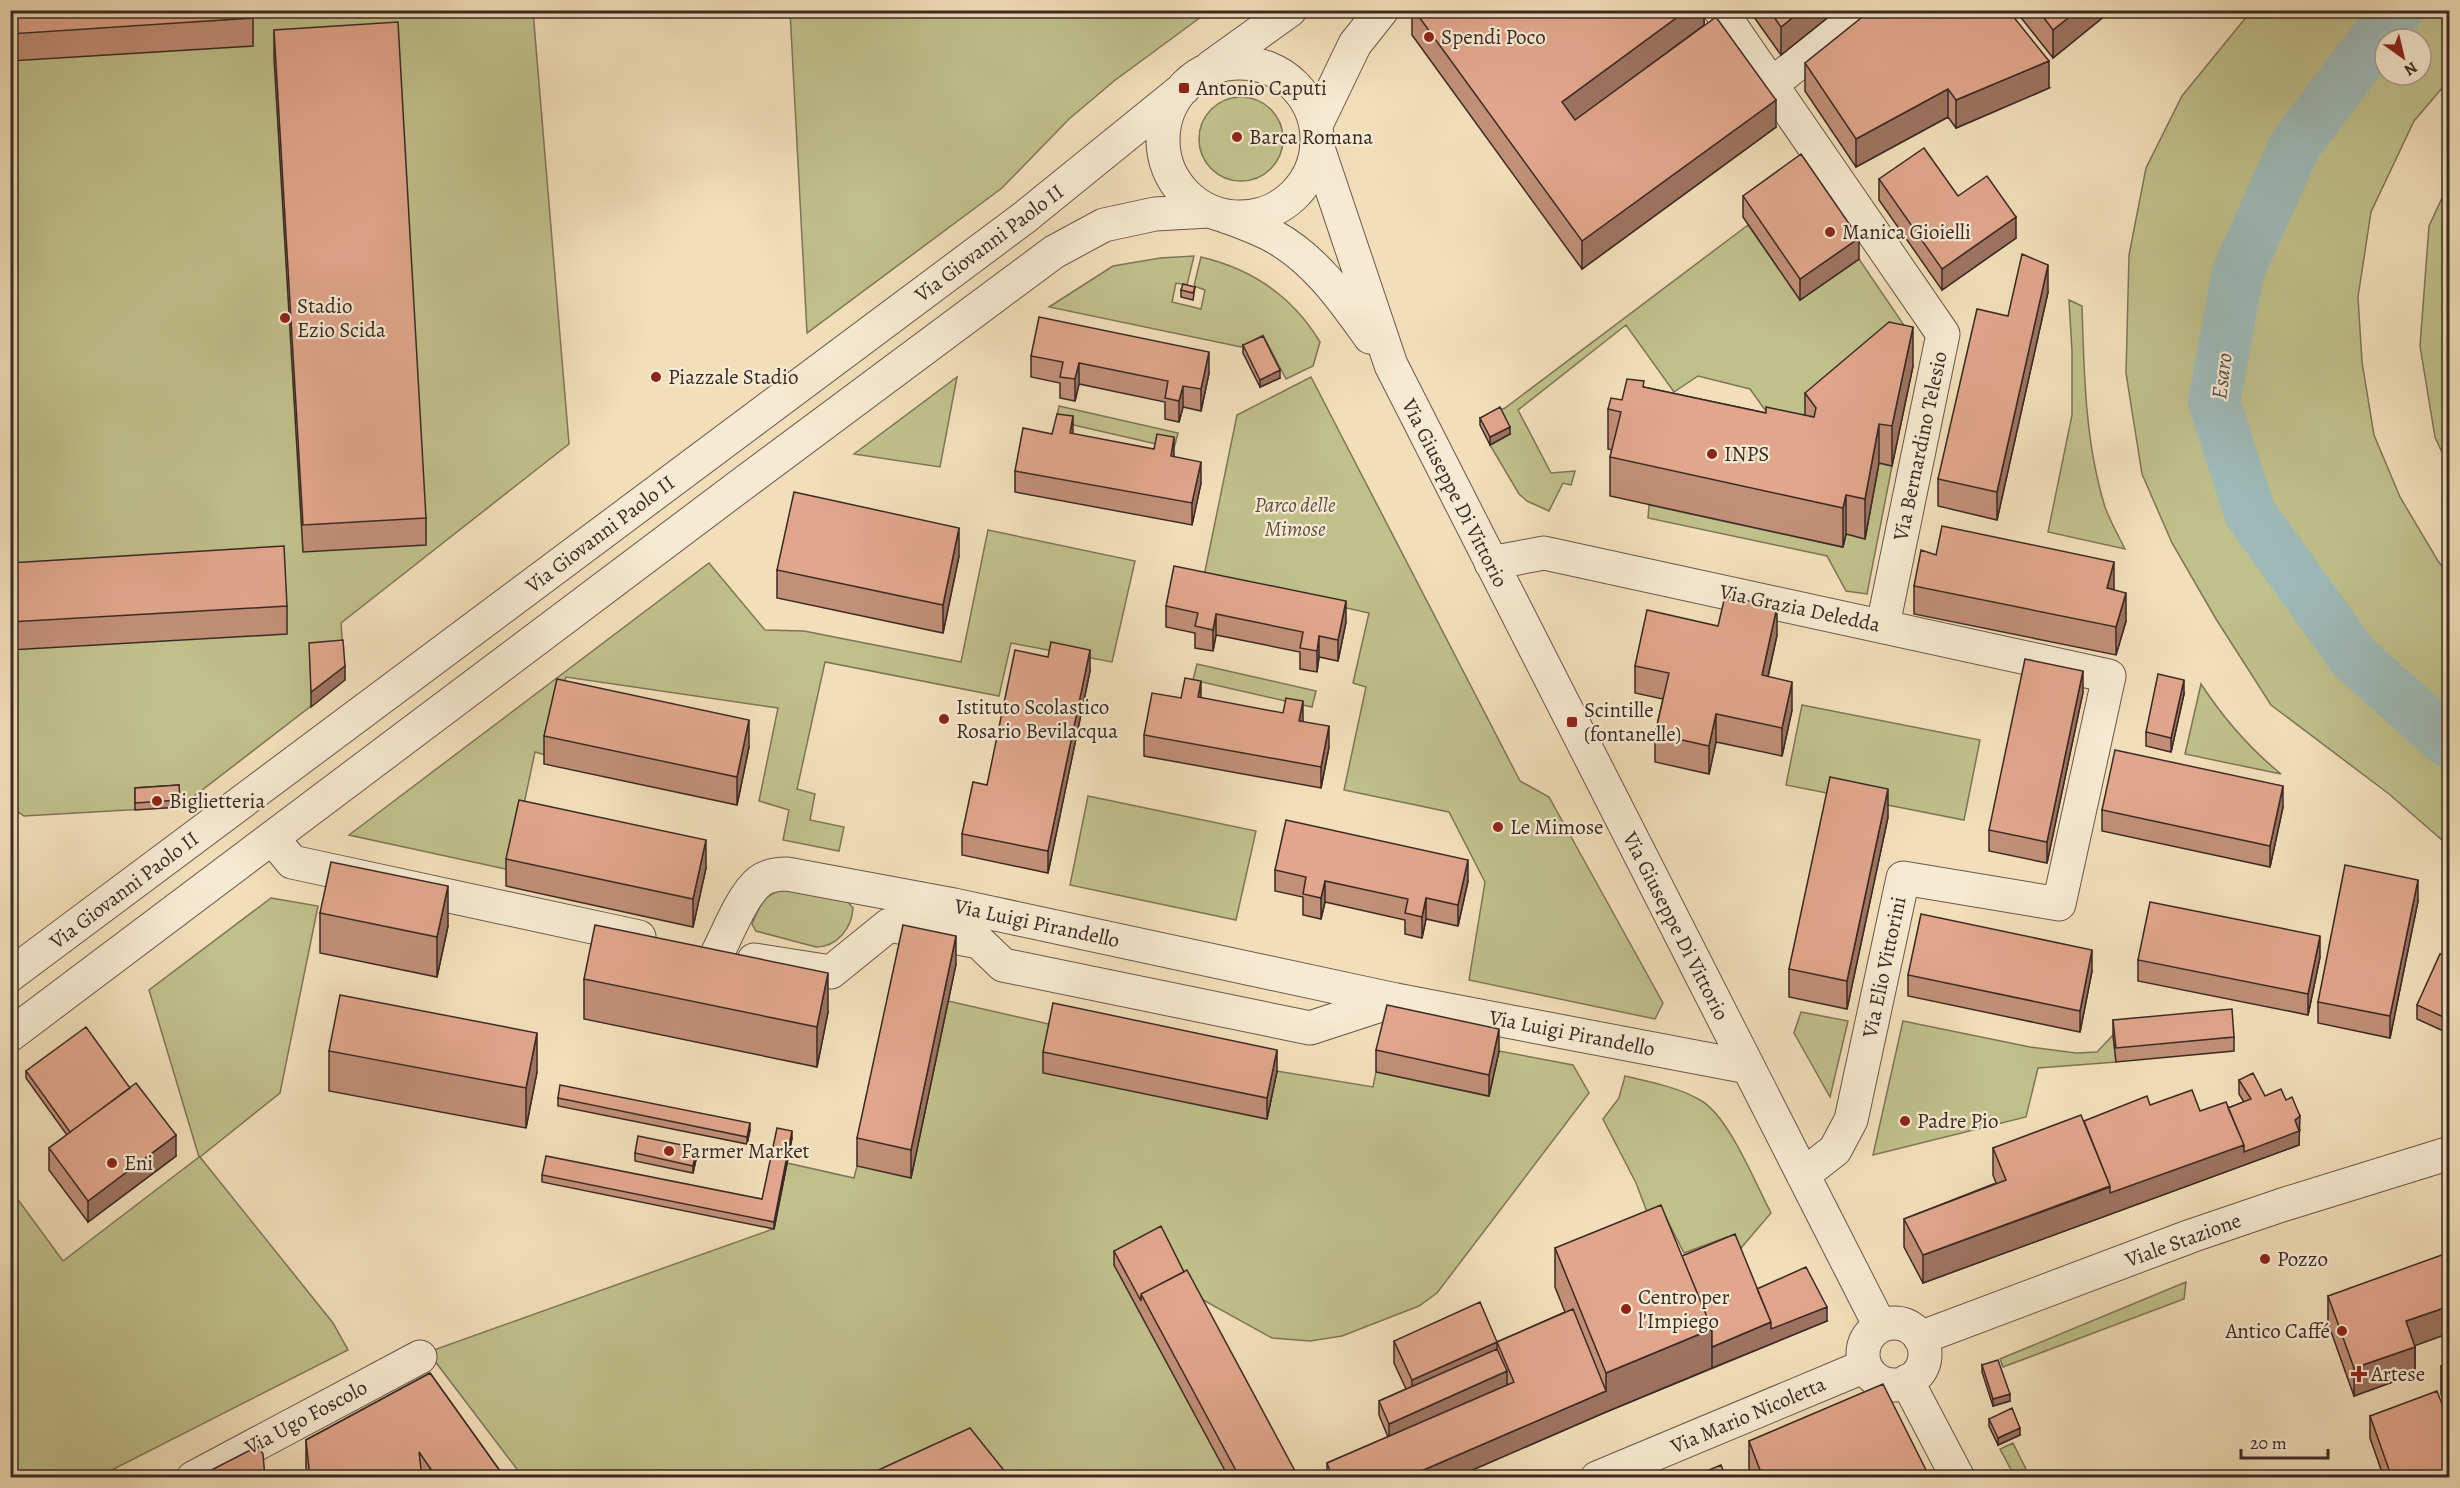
<svg xmlns="http://www.w3.org/2000/svg" width="2460" height="1488" font-family="Alegreya,serif">
  <rect width="100%" height="100%" fill="#f2dfb9"/>
  <filter id="stains"><feTurbulence type="fractalNoise" baseFrequency=".00333" numOctaves="4"/><feColorMatrix values="0 0 0 0 .2 0 0 0 0 .09 0 0 0 0 .02 0 0 0 .5 -.17"/></filter>
  <radialGradient id="worn" r=".72"><stop offset=".6" stop-color="#630" stop-opacity="0"/><stop offset="1" stop-color="#630" stop-opacity=".3"/></radialGradient>
  <path fill="#c0c08b" stroke="#7d7558" stroke-width="1.5" fill-rule="evenodd" d="M2252,10L2449,11V80L2414,121L2371,212L2358,297L2362,362L2374,435L2400,497L2438,561L2449,575V846L2389,794L2271,705L2216,619L2172,543L2142,474L2126,373L2129,255L2146,168L2182,96ZM2385,39H2421V75H2385Z
    M10,11H533L569,444L341,623L345,680L180,807L24,816L11,807Z
    M790,11V10L1209,11L1114,81L1069,119L1002,188L807,333Z
    M1199 139a42 42 0 1 1 84 0a42 42 0 1 1-84 0Z
    M2449,183H2450L2449,468L2435,437L2420,346L2429,226Z
    M1748,225L1800,300L1859,259L1910,334L1783,435L1750,389L1698,376L1674,392L1626,325L1518,410L1551,473L1575,471L1571,485L1563,483L1549,511L1527,501L1519,494L1490,445L1509,434L1497,411L1505,408Z
    M1194,256L1187,285L1176,283L1172,302L1201,309L1205,290L1194,286L1201,257C1252,269 1293,297 1320,342L1313,366L1286,379L1263,335L1241,347L1049,307L1113,266L1160,258Z
    M2069,300L2082,306C2084,373 2085,442 2105,507C2110,521 2118,535 2125,549L2048,532L2072,415V351Z
    M957,377L940,467L854,454Z
    M1311,377L1520,781L1549,797L1663,1003L1655,1019L1469,980L1485,882L1449,812L1344,790L1366,687L1353,683L1369,613L1204,576L1237,415Z
    M1059,406L1178,433L1174,448L1056,421Z
    M1879,463L1892,466L1867,594L1846,591L1827,556L1648,518L1649,505L1842,547L1846,534Z
    M988,530L1135,561L1112,662L1011,643L999,696L825,662L797,789L815,794L810,820L844,827L839,851L783,840L789,810L759,801L778,708L566,677L557,707L546,755L535,752L510,870L349,835L709,563L765,630L804,631L961,662Z
    M1197,664L1316,691L1312,707L1193,680Z
    M2201,684C2224,719 2249,748 2281,774L2185,754Z
    M1802,705L1980,740L1964,820L1786,785Z
    M1088,796L1256,831L1236,920L1070,885Z
    M791,888L848,902L853,908C852,928 837,947 816,947L756,931L752,924C761,901 766,892 791,888Z
    M271,898L318,906L280,1093L200,1157L333,1323L348,1350L98,1477H11V1190L63,1261L199,1157L149,990Z
    M948,1001L1053,1025L1266,1119L1277,1071L1373,1087L1376,1072L1488,1096L1499,1051L1573,1065L1589,1093L1437,1293L1419,1306L1342,1336L1310,1341L1272,1338L1187,1291L1115,1265L1229,1477H523L428,1352L773,1229L787,1163L854,1178L857,1166Z
    M1801,1012L1848,1021L1830,1097L1794,1033Z
    M1903,1021L2030,1047L2076,1053L2097,1052L2113,1035L2116,1062L2038,1068L2026,1117L1873,1155Z
    M1625,1076C1650,1082 1678,1087 1700,1100C1729,1116 1755,1183 1771,1213L1735,1255L1727,1237L1684,1253L1663,1212L1649,1217L1636,1183L1603,1119L1619,1098Z
    M2186,1282L2184,1299L2003,1367L2000,1359Z
    M2013,1443L2030,1477H2015L2000,1449Z"/>
  <g fill="none" stroke-linecap="round" stroke-linejoin="round">
    <path stroke="#9ebab8" stroke-width="52" d="M2397,10L2295,145L2238,272L2214,402L2250,513L2354,658L2450,743"/>
    <g stroke="#685749" stroke-width="35">
      <path id="minor" d="M1720,10L1943,334L1883,625
        M1772,84L1865,10
        M1317,145L1391,365L1880,1326
        M1225,216C1241,222 1258,228 1273,236C1315,259 1343,299 1370,337
        M1491,563L1544,553L2109,676L2059,904L1903,878L1851,1120L1835,1150L1803,1175
        M273,839L292,862L639,937
        M717,954C728,933 742,895 760,881C768,875 777,874 787,874L954,905L1396,1000L1748,1067
        M754,960L831,972L889,925L979,942L1003,965L1310,1028L1396,1000
        M1863 1354a31 31 0 1 1 62 0a31 31 0 1 1-62 0Z
        M1920,1338L2191,1236L2282,1205L2450,1153
        M1907,1381L1958,1478
        M193,1478L420,1357
        M1597,1478L1865,1366"/>
    </g>
    <g stroke="#685749" stroke-width="35">
      <path id="tertiary" d="M1163 140a77 77 0 1 1 154 0a77 77 0 1 1-154 0Z
        M1211,67L1290,10
        M1316,125L1355,44L1382,10
        M10,975L1025,217L1184,88
        M10,1035L741,485L1054,252L1104,225L1155,214L1209,211"/>
    </g>
    <use href="#minor" stroke="#f7ead2" stroke-width="33"/>
    <use href="#tertiary" stroke="#f7ead2" stroke-width="33"/>
  </g>
  <path fill="#c28f78" stroke="#3a2a24" stroke-width="1.5" d="M10,10H253V46L10,61Z
    M1412,10H1704V25L1776,127L1582,269L1412,35Z
    M1749,10H1837L1781,55Z
    M2015,10H2112L2053,58Z
    M274,30L426,518V545L303,552L274,58Z
    M1805,63L2049,88L1956,128L1948,117L1856,167L1805,91Z
    M1879,179L1958,196L2016,238L1942,290L1879,200Z
    M1743,196L1859,259L1800,300L1743,217Z
    M1195,287L1193,300L1181,297V290Z
    M2048,292L1997,520L1938,506V479L2008,316Z
    M1243,345L1280,378L1260,387L1243,353Z
    M1031,356L1209,373L1201,411L1183,407L1179,422L1165,419V402L1079,384L1075,401L1060,398V383L1031,377Z
    M1913,366L1892,466L1879,463L1865,539L1846,534L1843,547L1610,496V457L1612,450L1608,449V409L1644,387L1766,413L1805,415V393Z
    M1480,418L1510,434L1490,445L1480,425Z
    M1052,434H1073L1174,457L1201,483L1192,525L1015,492V471Z
    M1936,555L2113,590L2126,621L2116,655L1914,614V586Z
    M959,556L943,633L777,598V570Z
    M10,563L287,606V634L10,650Z
    M1166,606L1346,622L1338,661L1319,657L1317,672L1300,669V652L1216,635L1213,651L1195,648V633L1166,627Z
    M1718,626L1777,635L1768,677L1792,710L1782,756L1716,742L1709,774L1655,762V734L1663,699L1635,693V666Z
    M1090,671L1048,873L962,855V834L987,785Z
    M2083,692L2047,863L1989,851V830Z
    M2184,694L2171,752L2146,746V732Z
    M1181,698H1201L1303,721L1329,747L1321,788L1144,756V735Z
    M544,736L749,747L737,805L544,764Z
    M179,785L180,807L135,810V788Z
    M2283,807L2270,867L2102,831V810Z
    M1888,817L1847,1009L1789,997V969Z
    M506,859L706,868L693,927L506,886Z
    M1275,870L1468,881L1458,926L1426,919L1422,938L1405,934V920L1325,902L1321,919L1303,915V897L1275,891Z
    M2418,901L2390,1038L2318,1023V1002Z
    M320,913L448,926L437,977L320,953Z
    M2320,957L2308,1015L2138,981V960Z
    M2450,957V1034L2417,1019V1005Z
    M956,964L911,1178L857,1166V1138Z
    M2092,971L2080,1032L1908,996V975Z
    M584,979L828,1012L817,1067L584,1019Z
    M2113,1020L2234,1037V1051L2116,1062L2113,1035Z
    M1376,1050L1499,1051L1489,1096L1376,1072Z
    M329,1051L537,1072L526,1128L329,1091Z
    M1043,1052L1277,1071L1267,1119L1043,1073Z
    M26,1071L176,1156L88,1222L49,1170V1148L67,1135L26,1078Z
    M2239,1080L2265,1096L2300,1130L2299,1131V1145L1923,1283L1904,1247V1219L1996,1183L1993,1175V1148L2084,1121L2150,1105L2200,1111L2228,1108L2244,1102L2239,1094Z
    M558,1098L750,1130L747,1144L558,1106Z
    M792,1138L774,1229L542,1182V1175L762,1199Z
    M635,1153L697,1155L693,1173L635,1161Z
    M1555,1248L1682,1256L1827,1321L1606,1412L1454,1478H1327V1463L1388,1437L1379,1415V1401L1406,1389L1394,1363V1341L1497,1342L1565,1312L1555,1287Z
    M1114,1251L1184,1272L1295,1478H1229L1114,1265Z
    M2328,1296L2415,1346V1374L2354,1396L2328,1323Z
    M2450,1364V1419L2441,1394V1366Z
    M1982,1365L2010,1401L1993,1406L1982,1372Z
    M430,1373L505,1478H307L306,1467V1440Z
    M2370,1416L2450,1478H2384L2370,1438Z
    M1989,1419L2020,1435L1998,1445L1989,1426Z
    M1749,1441L1930,1478H1753L1749,1469Z"/>
  <path fill="#9e7462" stroke="#3a2a24" stroke-width="1.5" d="M1687,10H1704V25L1562,130V102Z
    M1802,10H1837L1781,55V27Z
    M2078,10H2112L2053,58V30Z
    M2049,61V88L1956,128V100Z
    M1948,89V117L1856,167V139Z
    M1776,100V127L1582,269V241Z
    M2016,217V238L1942,290V269Z
    M1859,238V259L1800,300V279Z
    M2048,265V292L1997,520V492Z
    M1913,327V366L1892,466V426Z
    M1209,352V373L1201,411V389Z
    M1079,363V384L1075,401V379Z
    M1280,370V378L1260,387V380Z
    M1183,386V407L1179,422V401Z
    M1073,416V438L1070,433Z
    M1879,424V463L1865,539V499Z
    M1510,427V434L1490,445V437Z
    M1174,437V458L1171,456Z
    M1201,462V483L1192,525V503Z
    M1846,495V534L1843,547V508Z
    M959,528V556L943,633V605Z
    M2114,562V590L2107,588Z
    M2126,593V621L2116,655V627Z
    M1346,601V622L1338,661V640Z
    M1777,607V635L1762,703V675Z
    M1216,614V635L1213,651V630Z
    M1319,636V657L1317,672V651Z
    M1090,650V671L1048,873V851Z
    M345,666V680L311,707V692Z
    M2083,671V692L2047,863V842Z
    M2184,680V694L2171,752V738Z
    M1201,681V702L1198,697Z
    M1792,682V710L1782,756V728Z
    M1303,701V722L1299,721Z
    M1716,714V742L1709,774V746Z
    M749,720V747L737,805V777Z
    M1329,726V747L1321,788V767Z
    M2283,786V807L2270,867V846Z
    M1888,789V817L1847,1009V981Z
    M706,840V868L693,927V899Z
    M1468,860V881L1458,926V905Z
    M2418,880V901L2390,1038V1016Z
    M1325,881V902L1321,919V898Z
    M448,886V926L437,977V937Z
    M1426,898V919L1422,938V917Z
    M956,936V964L911,1178V1150Z
    M2320,936V957L2308,1015V994Z
    M2092,950V971L2080,1032V1011Z
    M828,973V1012L817,1067V1027Z
    M1499,1029V1051L1489,1096V1075Z
    M537,1033V1072L526,1128V1088Z
    M1277,1050V1071L1267,1119V1098Z
    M2300,1116L2299,1145L1923,1283V1255L2295,1120Z
    M750,1123V1130L747,1144V1137Z
    M792,1131V1138L774,1229V1222Z
    M176,1135V1156L88,1222V1201Z
    M697,1148V1155L693,1173V1166Z
    M2450,1306V1333L2406,1349V1321Z
    M1827,1307V1321L1712,1368V1347L1771,1322Z
    M1712,1329V1368L1606,1412L1454,1478H1405L1606,1391V1373Z
    M1497,1342V1363L1412,1401V1380Z
    M2415,1347V1374L2354,1396V1368Z
    M1507,1371V1386L1389,1438V1424Z
    M2010,1394V1401L1993,1406V1399Z
    M2020,1428V1435L1998,1445V1438Z
    M1295,1471V1478H1281Z"/>
  <path fill="#e1a68c" stroke="#3a2a24" stroke-width="1.5" d="M10,10H253V18L10,34Z
    M1414,10H1687L1562,102L1575,120L1716,17L1776,100L1582,241Z
    M1769,10H1802L1781,27Z
    M1871,10H2008L2049,61L1956,100L1948,89L1856,139L1805,63Z
    M2038,10H2078L2053,30Z
    M398,22L426,518L303,525L274,30Z
    M1924,148L1958,196L1987,176L2016,217L1942,269L1879,179Z
    M1801,154L1859,238L1800,279L1743,196Z
    M2022,254L2048,265L1997,492L1938,479L1977,309L2008,316Z
    M1183,284L1195,287L1193,293L1181,290Z
    M1039,317L1209,352L1201,389L1183,386L1179,401L1165,398L1168,381L1079,363L1075,379L1060,377L1063,362L1031,356Z
    M1889,322L1913,327L1892,426L1879,424L1865,499L1846,495L1843,508L1610,457L1621,412L1608,409L1611,398L1622,400L1627,379L1644,381L1643,387L1766,413V407L1814,417L1816,408L1805,393Z
    M1263,336L1280,370L1260,380L1243,345Z
    M1500,407L1510,427L1490,437L1480,418Z
    M1057,414L1073,416L1070,433L1154,449L1157,434L1174,437L1171,456L1201,462L1192,503L1015,471L1023,428L1052,434Z
    M794,492L959,528L943,605L777,570Z
    M1942,526L2114,562L2107,588L2126,593L2116,627L1914,586L1921,550L1936,555Z
    M284,546L287,606L10,622V563Z
    M1174,566L1346,601L1338,640L1319,636L1317,651L1300,648L1303,632L1216,614L1213,630L1195,626L1198,613L1166,606Z
    M1725,596L1777,607L1762,675L1792,682L1782,728L1716,714L1709,746L1655,734L1669,673L1635,666L1647,610L1718,626Z
    M343,640L345,666L311,692L309,643Z
    M1051,642L1090,650L1048,851L962,834L973,782L987,785L1015,650L1048,657Z
    M2025,659L2083,671L2047,842L1989,830Z
    M2158,674L2184,680L2171,738L2146,732Z
    M1185,678L1201,681L1198,697L1283,713L1286,698L1303,701L1299,721L1329,726L1321,767L1144,735L1152,693L1181,698Z
    M557,679L749,720L737,777L544,736Z
    M2115,750L2283,786L2270,846L2102,810Z
    M1830,777L1888,789L1847,981L1789,969Z
    M179,785L180,800L135,803V788Z
    M519,800L706,840L693,899L506,859Z
    M1286,820L1468,860L1458,905L1426,898L1422,917L1405,913L1408,899L1325,881L1321,898L1303,894L1306,877L1275,870Z
    M331,862L448,886L437,937L320,913Z
    M2345,865L2418,880L2390,1016L2318,1002Z
    M2150,902L2320,936L2308,994L2138,960Z
    M1921,914L2092,950L2080,1011L1908,975Z
    M595,925L828,973L817,1027L584,979Z
    M903,925L956,936L911,1150L857,1138Z
    M2440,954L2450,957V1020L2417,1005Z
    M340,995L537,1033L526,1088L329,1051Z
    M1053,1003L1277,1050L1267,1098L1043,1052Z
    M1387,1005L1499,1029L1489,1075L1376,1050Z
    M2232,1009L2234,1037L2116,1048L2113,1020Z
    M86,1027L130,1088L70,1132L26,1071Z
    M2253,1073L2265,1096L2281,1089L2286,1100L2292,1097L2300,1116L2295,1120L2299,1131L2244,1152V1145L2228,1108L2251,1099L2239,1080Z
    M136,1083L176,1135L88,1201L49,1148Z
    M560,1085L750,1123L747,1137L558,1098Z
    M2192,1090L2200,1111L2226,1102L2244,1145L2110,1193V1186L2084,1121L2147,1096L2150,1105Z
    M2081,1115L2110,1186L1923,1255L1904,1219L2006,1180L1993,1148Z
    M777,1128L792,1131L774,1222L542,1175L546,1156L762,1199Z
    M638,1136L697,1148L693,1166L635,1153Z
    M1661,1205L1712,1329L1606,1373L1555,1248Z
    M1161,1226L1184,1272L1141,1294V1301L1114,1251Z
    M1735,1234L1771,1322L1712,1347V1329L1682,1256Z
    M2450,1252V1306L2406,1321L2415,1347L2354,1368L2328,1296Z
    M1806,1267L1827,1307L1771,1329V1322L1757,1289Z
    M1187,1270L1295,1471L1281,1478H1240L1141,1294Z
    M1480,1302L1497,1342L1412,1380L1394,1341Z
    M1573,1309L1606,1391L1405,1478H1333L1327,1463L1514,1382L1497,1342Z
    M1497,1349L1507,1371L1389,1424L1379,1401Z
    M1998,1360L2010,1394L1993,1399L1982,1365Z
    M2450,1364V1391L2441,1366Z
    M430,1373L505,1478H437L419,1452L422,1478H310L306,1440Z
    M1883,1384L1930,1478H1763L1749,1441Z
    M2437,1391L2450,1425V1478H2392L2370,1416Z
    M2012,1408L2020,1428L1998,1438L1989,1419Z
    M970,1428L1010,1478H861Z
    M258,1446L263,1454L265,1478H196Z
    M1721,1465L1726,1478H1690Z"/>
  <g fill="#8f2418" stroke="#f7ead2" stroke-width="2">
    <circle cx="1429" cy="37" r="6"/>
    <rect x="1178" y="82" width="12" height="12" rx="3"/>
    <circle cx="1237" cy="137" r="6"/>
    <circle cx="1830" cy="232" r="6"/>
    <circle cx="285" cy="318" r="6"/>
    <circle cx="656" cy="377" r="6"/>
    <circle cx="1712" cy="454" r="6"/>
    <circle cx="944" cy="719" r="6"/>
    <rect x="1566" y="716" width="12" height="12" rx="3"/>
    <circle cx="157" cy="801" r="6"/>
    <circle cx="1498" cy="827" r="6"/>
    <circle cx="1905" cy="1121" r="6"/>
    <circle cx="669" cy="1151" r="6"/>
    <circle cx="112" cy="1163" r="6"/>
    <circle cx="2265" cy="1259" r="6"/>
    <circle cx="1626" cy="1309" r="6"/>
    <circle cx="2342" cy="1331" r="6"/>
    <path d="M2356 1365h6v6h6v6h-6v6h-6v-6h-6v-6h6z"/>
  </g>
  <g text-anchor="middle" stroke-width="4.5" stroke-linejoin="round" paint-order="stroke">
    <g font-size="21" fill="#3a2a24" stroke="#f7ead2" text-anchor="start">
      <text x="1441" y="44">Spendi Poco</text>
      <text x="1196" y="95">Antonio Caputi</text>
      <text x="1249" y="144">Barca Romana</text>
      <text x="1842" y="239">Manica Gioielli</text>
      <text x="297" y="313">Stadio<tspan x="297" dy="24">Ezio Scida</tspan></text>
      <text x="668" y="384">Piazzale Stadio</text>
      <text x="1724" y="461">INPS</text>
      <text x="956" y="714">Istituto Scolastico<tspan x="956" dy="24">Rosario Bevilacqua</tspan></text>
      <text x="1584" y="717">Scintille<tspan x="1584" dy="24">(fontanelle)</tspan></text>
      <text x="169" y="808">Biglietteria</text>
      <text x="1510" y="834">Le Mimose</text>
      <text x="1917" y="1128">Padre Pio</text>
      <text x="681" y="1158">Farmer Market</text>
      <text x="124" y="1170">Eni</text>
      <text x="2277" y="1266">Pozzo</text>
      <text x="1638" y="1304">Centro per<tspan x="1638" dy="24">l'Impiego</tspan></text>
      <text x="2330" y="1338" text-anchor="end">Antico Caffé</text>
      <text x="2371" y="1381">Artese</text>
    </g>
    <g font-size="21" fill="#3a2a24" stroke="#f7ead2">
      <text transform="translate(989 243) rotate(-37)" y="7">Via Giovanni Paolo II</text>
      <text transform="translate(1920 446) rotate(-78)" y="7">Via Bernardino Telesio</text>
      <text transform="translate(1455 493) rotate(63)" y="7">Via Giuseppe Di Vittorio</text>
      <text transform="translate(600 534) rotate(-37)" y="7">Via Giovanni Paolo II</text>
      <text transform="translate(1800 608) rotate(12)" y="7">Via Grazia Deledda</text>
      <text transform="translate(124 890) rotate(-37)" y="7">Via Giovanni Paolo II</text>
      <text transform="translate(1037 923) rotate(12)" y="7">Via Luigi Pirandello</text>
      <text transform="translate(1676 926) rotate(63)" y="7">Via Giuseppe Di Vittorio</text>
      <text transform="translate(1884 967) rotate(-78)" y="7">Via Elio Vittorini</text>
      <text transform="translate(1572 1033) rotate(11)" y="7">Via Luigi Pirandello</text>
      <text transform="translate(2183 1240) rotate(-20)" y="7">Viale Stazione</text>
      <text transform="translate(1748 1415) rotate(-23)" y="7">Via Mario Nicoletta</text>
      <text transform="translate(306 1417) rotate(-28)" y="7">Via Ugo Foscolo</text>
    </g>
    <g font-size="21" font-style="italic" fill="#5c503e" stroke="#f7ead2">
      <text x="1295" y="512">Parco delle<tspan x="1295" dy="24">Mimose</tspan></text>
    </g>
    <g font-size="22" font-style="italic" fill="#534e49" stroke="#f7ead2">
      <text transform="translate(2221 376) rotate(-83)" y="8">Esaro</text>
    </g>
  </g>
  <rect width="2460" height="1488" fill="none" stroke="#f2dfb9" stroke-width="36"/>
  <rect x="12" y="12" width="2436" height="1464" fill="none" stroke="#3a2a24" stroke-width="3"/>
  <rect x="18" y="18" width="2424" height="1452" fill="none" stroke="#3a2a24" stroke-width="1.5"/>
  <g transform="translate(2403 57) rotate(146)"><circle r="28" fill="#f7ead2" stroke="#ab9d8c" stroke-width="1.5"/>
  <path d="M0-4.5L10 22L0 15L-10 22Z" fill="#8f2418"/>
  <text y="-9" font-size="16" font-weight="bold" text-anchor="middle" fill="#3a2a24">N</text>
  </g>
  <path d="M2241 1449v9h87v-9" fill="none" stroke="#3a2a24" stroke-width="3"/>
  <text x="2250" y="1449" font-size="18" fill="#3a2a24" stroke="#f7ead2" stroke-width="4.5" paint-order="stroke">20 m</text>
  <rect width="100%" height="100%" filter="url(#stains)"/>
  <rect width="100%" height="100%" fill="url(#worn)"/>
</svg>
